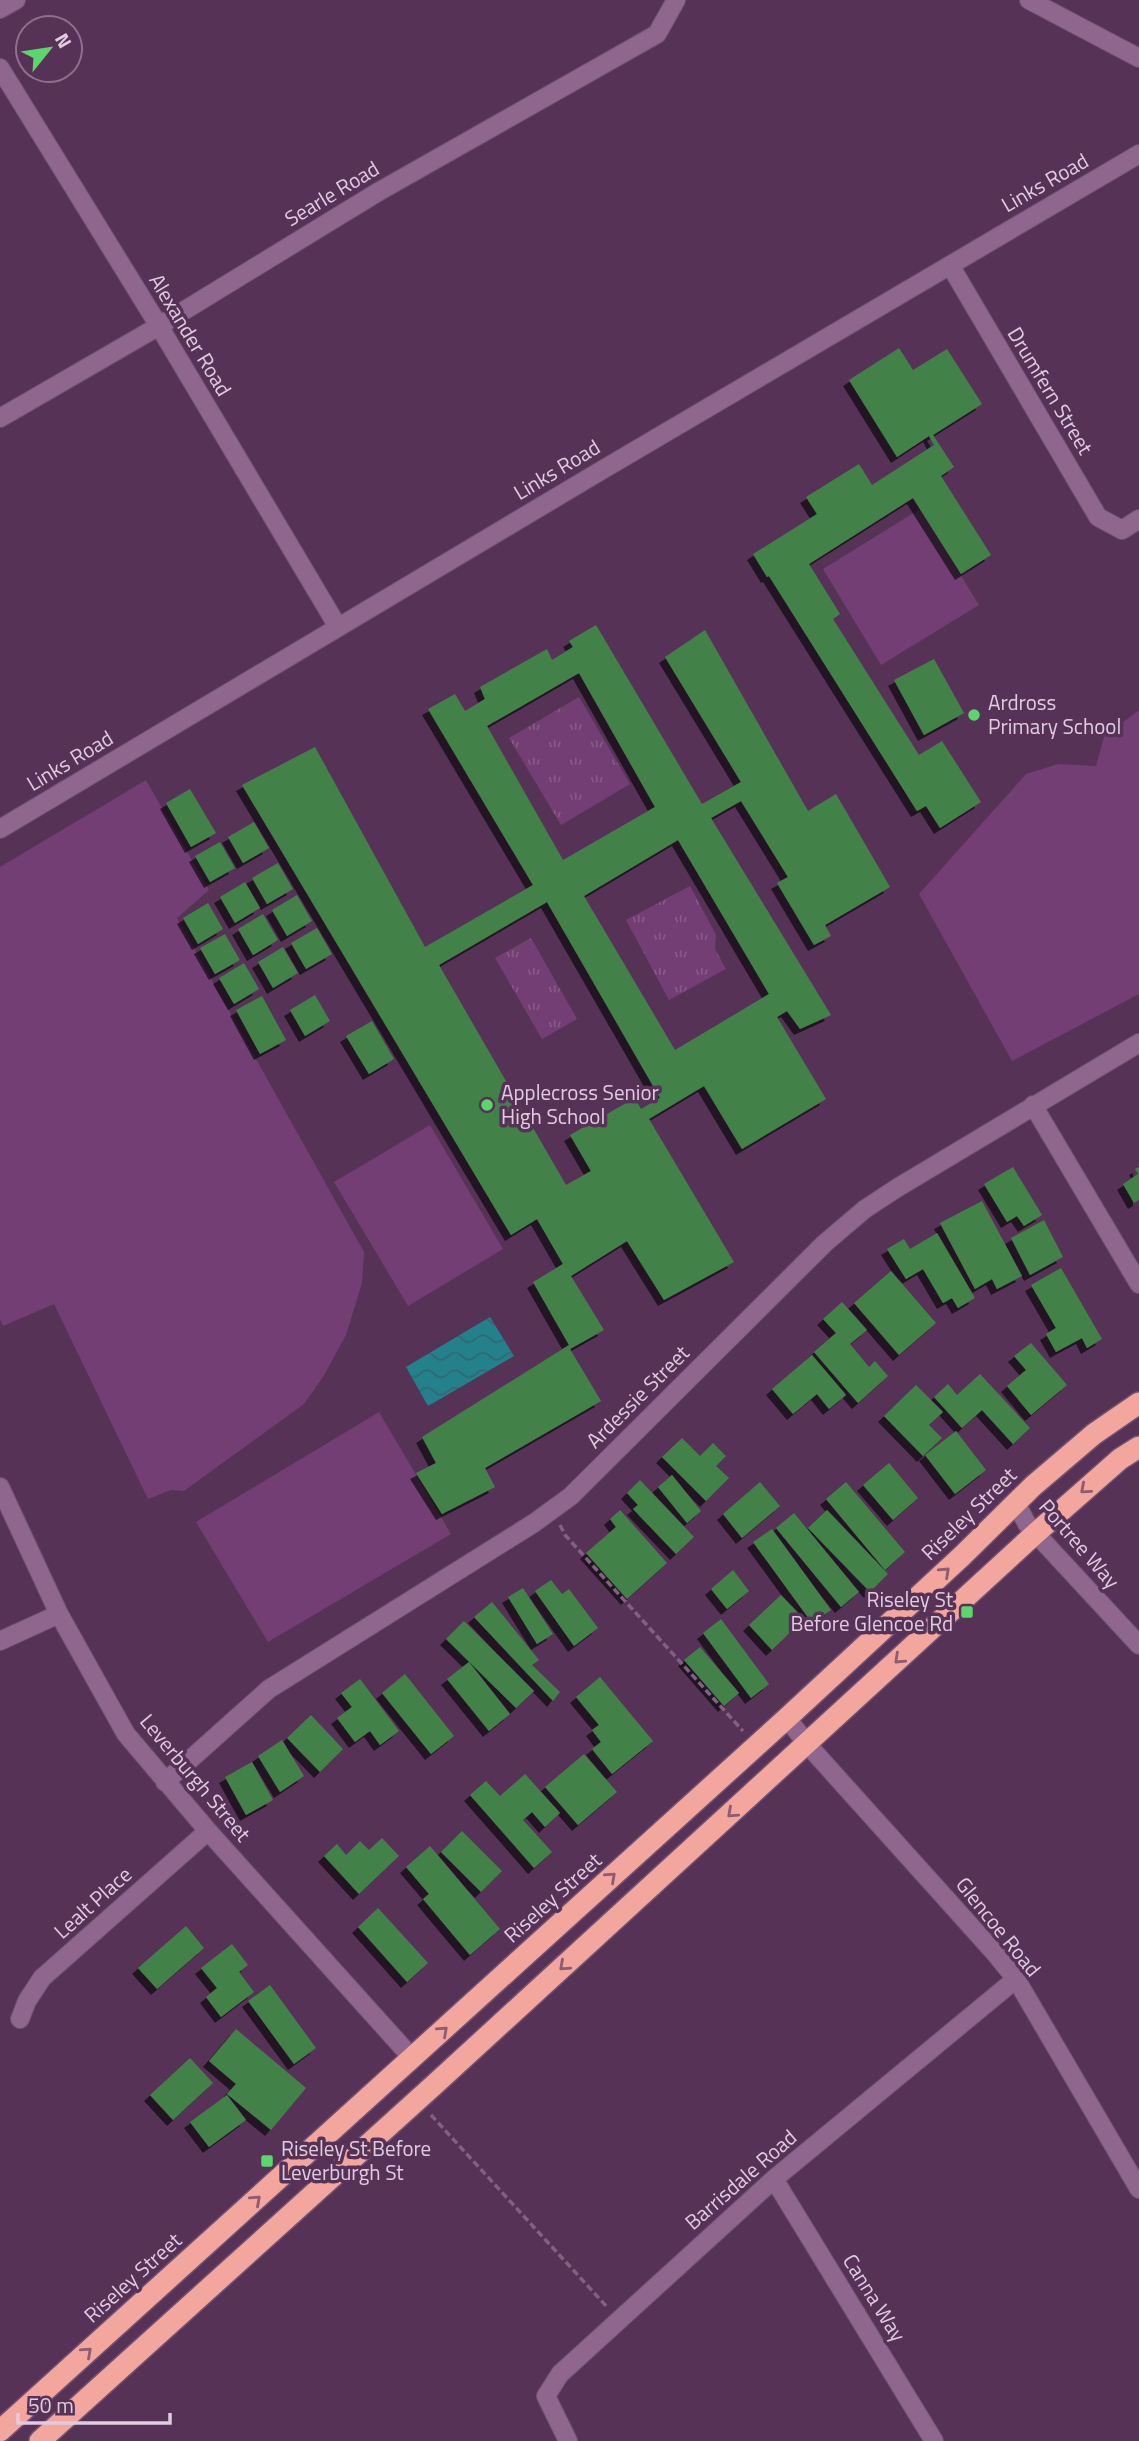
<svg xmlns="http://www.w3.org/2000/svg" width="1139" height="2441" font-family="'Titillium Web',sans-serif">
  <defs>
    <pattern id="grass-tufts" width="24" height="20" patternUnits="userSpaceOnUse" patternTransform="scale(1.75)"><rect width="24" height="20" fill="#723e73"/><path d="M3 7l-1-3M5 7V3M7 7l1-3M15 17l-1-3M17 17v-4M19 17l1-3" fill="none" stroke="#865987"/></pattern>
    <pattern id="water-waves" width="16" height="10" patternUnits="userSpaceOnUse" patternTransform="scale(1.75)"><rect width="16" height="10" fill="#23818c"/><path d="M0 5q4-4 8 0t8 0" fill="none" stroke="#2f6973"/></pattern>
    <filter id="shadow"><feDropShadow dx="-6" dy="6" stdDeviation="0" flood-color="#0009"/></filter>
  </defs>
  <rect width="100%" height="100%" fill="#573257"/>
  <path fill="url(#grass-tufts)" d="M579,697L630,784L561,825L509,738Z
    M690,886L716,935L715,949L726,969L669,1000L626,920Z
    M531,938L577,1019L542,1039L495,958Z"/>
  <path fill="#723e73" d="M920,509L979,605L881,665L823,569Z
    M1139,710V994L1012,1061L919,894L1026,774L1058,764L1096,766L1104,737Z
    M146,780L209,890L177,918L364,1252L362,1283L346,1335L323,1377L304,1404L184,1491L171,1490L148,1499L54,1304L3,1326L0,1320V867Z
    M430,1125L503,1249L408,1306L334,1182Z
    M379,1412L451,1534L268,1642L196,1522Z"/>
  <path fill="url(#water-waves)" d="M490,1317L514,1356L428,1406L406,1367Z"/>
  <path fill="#43824a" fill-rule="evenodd" filter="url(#shadow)" d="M899,348L913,370L947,349L982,404L933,435L954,467L941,476L991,555L961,574L913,498L809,564L840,614L833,619L919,755L942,741L981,802L940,828L926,806L917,811L769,576L767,577L753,554L817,514L806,497L859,464L872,485L934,445L929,436L897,457L849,380Z
    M596,625L702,804L741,782L665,657L705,630L808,811L836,794L890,887L825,925L831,936L814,945L777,883L788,877L741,801L711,818L831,1015L800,1029L787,1011L777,1017L826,1099L742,1149L704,1086L649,1119L734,1262L664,1300L627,1241L571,1276L604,1330L570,1349L601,1401L485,1468L495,1487L442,1514L416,1473L436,1463L422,1437L569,1345L533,1282L563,1264L537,1219L511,1235L242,785L315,747L425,947L533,885L428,709L455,694L465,711L485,699L480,687L547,649L552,660L573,647L569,641ZM579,673L655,807L563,860L487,726ZM678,840L769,994L675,1050L584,896ZM547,902L660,1098L641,1109L635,1098L570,1135L591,1171L566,1185L439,965Z
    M934,659L964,713L924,735L894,680Z
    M190,789L216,833L191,847L166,803Z
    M254,822L269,848L243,863L228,837Z
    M220,842L235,868L210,882L195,856Z
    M278,863L293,889L267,904L252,878Z
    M245,882L260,908L235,923L220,897Z
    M297,895L312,921L287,936L272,910Z
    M208,903L223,929L198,944L183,918Z
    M263,914L278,940L253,955L238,929Z
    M317,928L332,954L306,969L291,943Z
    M225,934L240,960L215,974L200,948Z
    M283,947L298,973L273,988L258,962Z
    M244,963L259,989L234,1004L219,978Z
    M315,995L330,1021L305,1036L290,1010Z
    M262,996L286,1040L260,1054L236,1010Z
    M372,1021L394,1059L369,1074L346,1036Z
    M1013,1167L1042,1215L1024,1226L1017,1216L1007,1222L984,1184Z
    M1139,1167V1200L1134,1203L1123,1184L1138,1174L1135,1169Z
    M982,1201L1022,1276L997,1289L992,1279L975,1289L940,1223Z
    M1044,1220L1063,1257L1030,1275L1011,1238Z
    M937,1233L975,1298L958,1308L952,1298L943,1303L923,1269L906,1279L887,1249L904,1239L910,1249Z
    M1061,1268L1102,1339L1087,1348L1082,1338L1056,1352L1046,1334L1056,1328L1031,1285Z
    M891,1271L936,1323L899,1355L854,1303Z
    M842,1302L867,1330L850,1344L869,1367L875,1361L888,1376L858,1403L814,1352L836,1333L823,1319Z
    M1031,1343L1067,1385L1031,1415L1007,1386L1026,1370L1014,1356Z
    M812,1355L846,1395L829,1409L817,1394L793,1414L772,1389Z
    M980,1374L1030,1428L1013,1444L982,1410L962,1428L934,1397L948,1384L957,1395Z
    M916,1385L943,1412L929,1425L942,1438L923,1456L884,1416Z
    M956,1431L986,1470L955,1494L925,1455Z
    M682,1438L700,1456L713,1443L726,1456L716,1466L729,1478L706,1501L662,1457Z
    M889,1463L918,1498L893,1520L863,1485Z
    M672,1475L701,1511L687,1523L658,1487Z
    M640,1480L694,1537L676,1554L633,1509L638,1505L627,1493Z
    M760,1482L780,1506L742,1538L723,1514Z
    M846,1482L905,1552L885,1570L826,1499Z
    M620,1510L667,1563L627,1599L586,1553L616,1527L610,1519Z
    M827,1510L888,1574L870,1592L808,1528Z
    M794,1513L859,1592L841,1607L776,1528Z
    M772,1529L831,1610L812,1623L753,1542Z
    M733,1570L749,1591L727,1609L711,1589Z
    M551,1580L562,1594L569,1589L598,1628L574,1646L535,1591Z
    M523,1588L553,1634L537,1644L508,1597Z
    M781,1595L804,1619L772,1650L749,1625Z
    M492,1602L539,1660L532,1665L560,1692L553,1701L474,1617Z
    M721,1619L769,1684L751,1698L703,1633Z
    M464,1621L534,1691L516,1708L446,1639Z
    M700,1647L739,1693L724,1706L684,1660Z
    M469,1662L510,1714L489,1731L447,1679Z
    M405,1674L454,1736L431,1754L382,1693Z
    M600,1677L653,1741L612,1774L592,1749L601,1742L592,1730L599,1725L576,1697Z
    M360,1679L399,1731L380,1745L370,1731L355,1742L337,1718L352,1707L341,1693Z
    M311,1715L343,1749L320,1772L287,1738Z
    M282,1740L304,1776L280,1792L258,1756Z
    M584,1754L617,1792L578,1825L545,1787Z
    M252,1762L273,1800L246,1815L225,1777Z
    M525,1774L560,1813L545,1827L532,1812L523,1820L552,1852L534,1868L470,1795L486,1781L500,1796Z
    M462,1831L502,1871L481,1892L441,1852Z
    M382,1838L399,1856L359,1894L324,1856L337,1844L346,1855L360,1841L369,1850Z
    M430,1846L500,1929L470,1955L423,1899L429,1894L406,1867Z
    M378,1908L428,1963L407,1982L358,1927Z
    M186,1926L204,1948L157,1989L138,1968Z
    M232,1944L248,1965L239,1972L254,1992L221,2017L206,1997L217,1988L201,1968Z
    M270,1985L316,2048L294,2064L248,2001Z
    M236,2029L306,2088L271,2130L227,2094L236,2084L209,2061Z
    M190,2058L213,2083L173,2120L150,2095Z
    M227,2095L246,2120L209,2147L190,2122Z"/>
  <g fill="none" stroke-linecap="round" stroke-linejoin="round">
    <g stroke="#705171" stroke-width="20">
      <path id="minor" d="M1029,0L1139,58
        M0,9L16,0
        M0,68L159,326L338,627
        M950,265L1098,517L1122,530L1139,519
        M0,418L159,326L378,192L657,34L676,0
        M0,829L597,473L1139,154
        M1033,1105L1139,1284
        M0,1487L59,1614L126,1734L208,1831L413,2059
        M1016,1503L1027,1524L1139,1645
        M0,1641L59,1614
        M787,1718L807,1744L994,1952L1016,1979L1139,2189
        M165,1782L269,1689L534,1523L571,1496L825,1243L865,1209L897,1188L1139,1043
        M20,2019L27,2001L42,1978L208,1831
        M774,2179L934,2441
        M568,2441L546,2396L560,2374L774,2179L1016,1979"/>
    </g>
    <g stroke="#705171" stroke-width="24">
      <path id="highway" d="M0,2431L787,1718L962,1556L1033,1486L1094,1434L1139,1403
        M40,2441L434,2085L1036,1533L1120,1459L1139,1447"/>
    </g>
    <path stroke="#816081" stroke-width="3.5" stroke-dasharray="7 3.5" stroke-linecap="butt" d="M560,1525L565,1535L743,1731
      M431,2115L608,2308"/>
    <use href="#minor" stroke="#8e668e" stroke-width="18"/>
    <use href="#highway" stroke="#f3a69d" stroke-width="21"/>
  </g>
  <defs><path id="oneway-chevron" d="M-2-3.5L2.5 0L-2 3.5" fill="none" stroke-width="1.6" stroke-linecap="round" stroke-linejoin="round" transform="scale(1.75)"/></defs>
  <g stroke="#8e5b70">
    <use href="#oneway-chevron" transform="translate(1085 1489) rotate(139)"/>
    <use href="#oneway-chevron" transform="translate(945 1572) rotate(-43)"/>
    <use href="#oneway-chevron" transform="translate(899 1659) rotate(137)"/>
    <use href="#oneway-chevron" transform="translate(732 1813) rotate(138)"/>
    <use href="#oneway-chevron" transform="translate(611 1877) rotate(-42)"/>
    <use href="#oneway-chevron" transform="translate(564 1966) rotate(138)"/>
    <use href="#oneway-chevron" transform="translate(443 2031) rotate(-42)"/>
    <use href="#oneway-chevron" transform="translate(256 2200) rotate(-42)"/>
    <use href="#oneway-chevron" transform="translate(87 2352) rotate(-42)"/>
  </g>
  <g fill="#5cd56d" stroke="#573257" stroke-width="2.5">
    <circle cx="974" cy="715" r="7"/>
    <circle cx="487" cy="1105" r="7"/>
    <rect x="960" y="1605" width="14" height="14" rx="3.5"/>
    <rect x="260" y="2154" width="14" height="14" rx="3.5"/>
  </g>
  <g text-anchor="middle" stroke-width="7" stroke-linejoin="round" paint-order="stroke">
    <g font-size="21" fill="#e1cbe1" stroke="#573257">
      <text transform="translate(1045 183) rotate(-30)" y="7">Links Road</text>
      <text transform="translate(332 194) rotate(-31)" y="7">Searle Road</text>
      <text transform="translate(190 335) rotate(59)" y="7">Alexander Road</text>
      <text transform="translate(1050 391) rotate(59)" y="7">Drumfern Street</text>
      <text transform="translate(557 470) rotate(-31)" y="7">Links Road</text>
      <text transform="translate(70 761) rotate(-31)" y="7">Links Road</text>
      <text transform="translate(638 1397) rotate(-45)" y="7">Ardessie Street</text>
      <text transform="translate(969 1514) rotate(-44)" y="7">Riseley Street</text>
      <text transform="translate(1079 1544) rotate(49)" y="7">Portree Way</text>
      <text transform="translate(195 1778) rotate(50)" y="7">Leverburgh Street</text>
      <text transform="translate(553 1898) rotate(-42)" y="7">Riseley Street</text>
      <text transform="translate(93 1903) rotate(-42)" y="7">Lealt Place</text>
      <text transform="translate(998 1927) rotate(51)" y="7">Glencoe Road</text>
      <text transform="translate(741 2180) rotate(-41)" y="7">Barrisdale Road</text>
      <text transform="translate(133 2278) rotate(-42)" y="7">Riseley Street</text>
      <text transform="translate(874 2298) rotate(58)" y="7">Canna Way</text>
    </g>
    <g font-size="21" fill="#e1cbe1" stroke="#573257" text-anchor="start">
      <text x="988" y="710">Ardross<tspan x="988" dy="24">Primary School</tspan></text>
      <text x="501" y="1100">Applecross Senior<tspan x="501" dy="24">High School</tspan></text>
      <text x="953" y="1607" text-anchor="end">Riseley St<tspan x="953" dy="24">Before Glencoe Rd</tspan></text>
      <text x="281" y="2156">Riseley St Before<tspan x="281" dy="24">Leverburgh St</tspan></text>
    </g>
  </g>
  <g transform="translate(49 49) rotate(60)"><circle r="33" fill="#573257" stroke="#8e6f8e" stroke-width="2"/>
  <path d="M0-5L12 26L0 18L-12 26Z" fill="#5cd56d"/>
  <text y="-10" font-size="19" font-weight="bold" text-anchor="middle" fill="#e1cbe1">N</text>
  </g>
  <path d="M18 2413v10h152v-10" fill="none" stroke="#e1cbe1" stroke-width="3.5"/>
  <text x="28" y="2413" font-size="21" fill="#e1cbe1" stroke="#573257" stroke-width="5" paint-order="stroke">50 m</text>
</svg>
